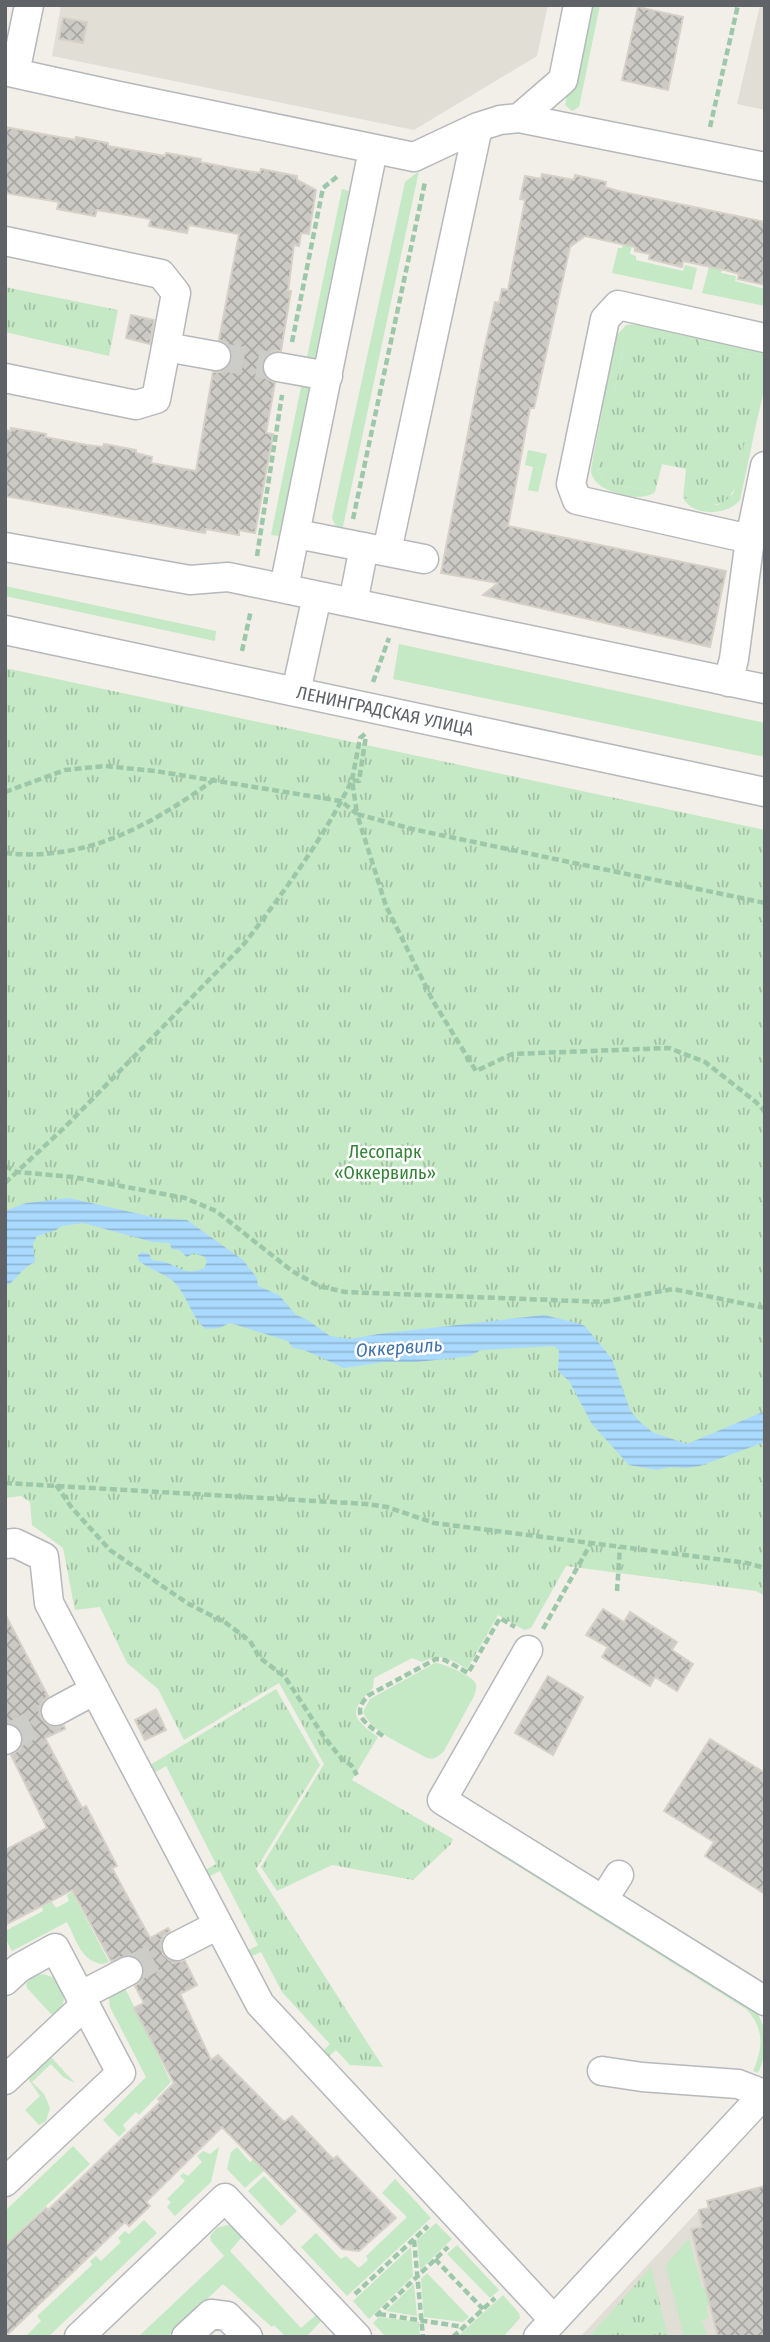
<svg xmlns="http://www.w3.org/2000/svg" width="770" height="2342" font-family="'Fira Sans Condensed',sans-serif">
  <defs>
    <pattern id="park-tufts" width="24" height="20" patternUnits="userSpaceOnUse" patternTransform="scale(1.75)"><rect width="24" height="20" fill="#c5e8c5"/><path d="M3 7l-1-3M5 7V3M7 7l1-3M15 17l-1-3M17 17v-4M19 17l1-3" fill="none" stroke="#a3c0a4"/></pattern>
    <pattern id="water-rules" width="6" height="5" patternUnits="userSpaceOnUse" patternTransform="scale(1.75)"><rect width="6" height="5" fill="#aadaff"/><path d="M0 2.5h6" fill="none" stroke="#8eb4d2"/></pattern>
    <pattern id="building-cross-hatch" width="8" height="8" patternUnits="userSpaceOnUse" patternTransform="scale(1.75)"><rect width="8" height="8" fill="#cccac5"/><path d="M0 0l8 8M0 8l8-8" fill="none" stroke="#a9a8a4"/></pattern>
  </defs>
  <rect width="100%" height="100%" fill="#f1efe8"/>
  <path fill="#e1ded6" d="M61,5H548L537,56L414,130L52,56Z
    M760,5H765V110L737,104Z
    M709,2208L734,2309L765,2337H580L699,2210Z"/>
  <path fill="#c5e8c5" d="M588,5H600L579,107L572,111L565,105Z
    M419,171L342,531L335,525L332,518L405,182Z
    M342,189L349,191L314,363L306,362Z
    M623,243L632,245L630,254L636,256V260L683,271L685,265L697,268L692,290L612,273L618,248H622Z
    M713,266L722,269L721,273L736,276L735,281L765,289V306L702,293L709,267Z
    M640,324L687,334L684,342H625L614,394H605L617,335L626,325Z
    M700,337L765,351V386L755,429L749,425L751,355L702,347L699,343Z
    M302,382L310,384L279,536L271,535Z
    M602,411L610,414L598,471L605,483L655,492C642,504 590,492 591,469Z
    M744,444H752L740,500C727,516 693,517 683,498L718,505L733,494Z
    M528,450L547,454L538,492L528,490L533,467L525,465Z
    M5,586L216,631L215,641L5,596Z
    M399,644L765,723V757L393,679Z
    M435,1663C443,1663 473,1676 476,1684C477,1688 475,1693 474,1696L444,1751C438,1757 433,1761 425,1757C405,1745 372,1733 363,1712L370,1699Z
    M483,1842L753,2008C769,2026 768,2052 758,2073L753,2071C763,2049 765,2028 746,2009L484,1845Z
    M72,1892L109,1962L103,1964C81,1962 76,1939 67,1922L12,1951L5,1938V1931L43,1911L42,1907L52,1902L56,1908L69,1901L67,1895Z
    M43,1974L58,1979C64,1994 68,2001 56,2015L51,2014L27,1988L26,1983L33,1976Z
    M125,1988L171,2082L139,2115L136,2112L123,2125L126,2130L119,2137L103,2120L146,2077L110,2007L108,1990Z
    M50,2056L75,2083L63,2077L51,2064L32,2082L44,2094L50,2108L46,2121L39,2125L25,2110L40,2096L29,2080L30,2075Z
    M73,2146L90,2164L5,2245V2211Z
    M219,2147L211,2182L175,2216L167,2207L171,2202L167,2199L185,2181L180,2176L183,2173L188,2176L202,2162L197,2156L203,2151L210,2154Z
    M237,2147L250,2162L255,2158L265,2170L245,2188L227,2169L231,2152Z
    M264,2176L297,2211L281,2226L248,2191Z
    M395,2179L431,2218L347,2296L301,2247L316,2233L341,2259L346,2256L359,2268L368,2260L366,2256L407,2217L382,2193Z
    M144,2220L157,2233L48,2337H25L41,2321L37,2316L92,2265L90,2261L96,2256L101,2261L121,2242L118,2238L125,2231L129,2234Z
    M436,2223L452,2239L420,2270L417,2240Z
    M227,2225L236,2227L243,2236L230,2251L301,2328L316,2315H319L322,2320L308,2335L309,2337H286L274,2325L272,2327L223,2284L167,2337H138L224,2256L211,2241L210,2236L217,2228Z
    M689,2238L702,2288L712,2286L716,2303L706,2306L709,2318L702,2320L707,2337H684L666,2265Z
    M457,2245L499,2290L490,2298L447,2254Z
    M411,2247L413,2276L369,2319L353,2301Z
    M427,2273L469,2317L463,2322L424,2317L421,2279Z
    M414,2284L417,2316L386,2311Z
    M503,2295L519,2313L520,2318L503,2337H457Z
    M379,2317L419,2322L420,2337H386L373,2323Z"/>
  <path fill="url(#park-tufts)" d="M5,287L118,310L109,356L5,332Z
    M637,332L684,341L687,334L700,337L699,343L702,347L751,355L760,366L749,425L755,429L752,444H744C741,460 738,505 716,504C705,504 693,500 683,498L686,469L662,464L655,492L605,483L598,471L609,415L602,411L605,394H614L625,342Z
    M5,668L765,830V1596L756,1591L566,1566L531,1628L524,1630L498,1615L467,1669C447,1658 444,1653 422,1662L412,1658L374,1678L373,1688C349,1711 350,1717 378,1737L352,1780L453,1839L451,1844L413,1880L332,1865L277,1891L261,1867L324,1764L279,1683L184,1740L158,1689L127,1663L100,1607L75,1610L63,1548L32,1525L30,1502L21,1496L5,1498Z
    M276,1689L320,1765L256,1869L383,2067L350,2065L336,2050L326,2059L321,2053L330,2044L282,1992L261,1952L250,1957L247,1951L258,1945L220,1871L208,1877L205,1870L216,1864L166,1766L154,1773L150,1765Z
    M651,2267L668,2337H589Z"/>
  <path fill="url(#water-rules)" d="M69,1198L157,1218L187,1220L243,1260L257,1278L258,1286L279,1295L296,1315L306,1319L330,1336L350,1339L378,1334L544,1315L577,1323L585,1326L612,1359L630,1410L637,1419L652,1432L687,1444L765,1411V1442L700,1466L686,1468L670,1467L657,1470L629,1465L592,1424L569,1381L558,1371L559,1350L554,1346L481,1350L470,1356L454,1358L417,1362H384L344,1368L304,1350L293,1348L288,1341L230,1323L219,1328L206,1329C190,1316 188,1296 174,1282C164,1273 149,1269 139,1261L138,1255L142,1252L149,1254L152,1260C157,1261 165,1261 170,1264C182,1270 190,1275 204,1268L207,1262L205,1257L194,1253L187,1257L179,1250L172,1249L169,1243L153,1242L83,1223L62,1226L56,1230L37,1236L33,1244L35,1262C22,1267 17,1280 5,1287V1211L26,1203Z"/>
  <path fill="url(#building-cross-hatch)" stroke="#d6d1c6" stroke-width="2" d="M638,7L683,17L668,90L622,80Z
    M63,18L87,22L83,43L59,39Z
    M5,127L75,140L76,137L108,143V146L165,156L166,153L201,159L200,162L236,169L260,173L261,169L297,176V180L316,190L309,234L301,233L299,246L294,245L288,291H291L281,351H273L266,356L262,365L263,373L267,379L275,383L266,433L273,434L255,533L239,530V535L206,529L205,533L5,496V430L11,431V428L46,434L45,437L87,445L103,447L104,444L136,450V453L152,457L151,463L196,471L213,372H221L228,367L232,358L231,350L227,344L219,340L239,234L189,225L187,233L149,226L151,219L97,210L95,216L57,209L59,202L5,193Z
    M542,174L574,180L575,175L606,182L605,187L618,191L765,222V285L738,279L739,274L725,270L683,261L682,267L649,259L650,254L635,251V247L585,236L570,247L534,408H530L508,526L726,571L710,647L483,595L498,583L441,573L484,350L495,302L499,303L502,289L508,290L525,200L520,199L525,176L541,179Z
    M131,315L154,320L150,344L126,338Z
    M603,1609L624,1622L630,1612L677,1642L672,1650L693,1664L677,1691L655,1677L650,1686L602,1657L608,1647L586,1635Z
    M5,1614L48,1696L42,1702L39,1710L42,1719L48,1725L56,1728L64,1726L65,1729L45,1738L82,1808L86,1806L117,1866L112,1868L150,1938L168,1928L170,1931L163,1936L161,1944L163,1954L169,1960L175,1962L185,1961L197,1985L180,1994L211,2060L218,2055L284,2122L292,2116L333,2159L337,2156L396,2218L359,2251L342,2249L222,2127L146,2202L150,2206L129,2226L125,2222L5,2337V2246L46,2208L48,2210L161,2101L158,2099L174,2083L134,2008L144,2003L135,1986L142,1980L144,1972L142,1963L137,1957L129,1955L111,1961L72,1890L5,1925V1850L47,1828L11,1755L20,1749L24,1739L21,1731L17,1726L5,1723Z
    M548,1676L583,1697L553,1755L515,1733Z
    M156,1709L166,1730L145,1740L135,1720Z
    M710,1739L765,1773V1894L705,1856L714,1842L664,1811Z
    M765,2186V2337H718L691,2229L702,2227L699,2210L709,2208L707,2201Z"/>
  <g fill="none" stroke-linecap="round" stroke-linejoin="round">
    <path stroke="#ccccc8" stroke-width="28" stroke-dasharray="28 14" stroke-linecap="butt" d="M216,356L278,367
      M7,1739L56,1711
      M128,1971L177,1946"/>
    <g stroke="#b5b8bc" stroke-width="31">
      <path id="minor" d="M5,71L114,95L414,157L478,127L500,120L519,118L765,167
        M15,73L29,5
        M519,118L563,80L578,5
        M5,241L161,274L176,293L166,347L216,356
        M278,367L328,376
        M5,378L136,405L156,399L166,347
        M297,534L424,559
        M750,539L577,500L571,484L605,319L618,305L765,338
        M5,547L190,580L228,577L765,689
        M387,551L478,127
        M284,588L373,150
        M353,603L364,547
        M5,630L765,792
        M728,682L734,659L750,539L765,466
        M296,692L317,596
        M5,1544L15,1543L44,1557L49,1603L260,2004L554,2320
        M528,1650L442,1800L765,2001
        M56,1711L95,1690
        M5,1740L7,1739
        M603,1900L619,1875
        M177,1946L218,1925
        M5,1981L19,1968L55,1948L121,2073L5,2182
        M80,1996L128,1971
        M602,2071L642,2077L738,2084L764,2094
        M5,2080L85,2005
        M79,2337L225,2198L357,2337
        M186,2337L211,2314L227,2316L248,2337
        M538,2337L765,2093"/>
    </g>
    <path stroke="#9cc7a9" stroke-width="4.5" stroke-dasharray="7 3.5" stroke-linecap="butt" d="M710,127L738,5
      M292,342L323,188L338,176
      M353,519L425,182
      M257,556L282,395
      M242,651L251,610
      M373,682L389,638
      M365,734L360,738L352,780L357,814L412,829L765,903
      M5,792L65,770L105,766L155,771L341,801L357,814L386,906L433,1001L476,1071L512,1054L669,1048L705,1062L756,1102L765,1112
      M5,853C85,862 150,826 212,781
      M5,1166L17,1172L73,1177L185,1198L216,1211L292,1271L319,1286L345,1292L603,1302L673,1289L765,1308
      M5,1183L66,1126L244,944C283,893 324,838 352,780L359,781L366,736
      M5,1483L367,1504L387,1507L434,1523L747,1563L765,1568
      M56,1485L72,1508L110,1550L187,1603L226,1623L250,1641L260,1658L285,1677L324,1737L342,1759L351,1765L357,1775
      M617,1591L620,1547
      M543,1629L591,1543
      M383,1736C366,1724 349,1714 369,1695L436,1659L445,1660L468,1673L500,1618L515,1627
      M414,2240L423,2337
      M435,2259L483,2309
      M355,2294L428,2226
      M379,2314L464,2327
      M376,2316L448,2247
      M453,2337L495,2298"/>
    <use href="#minor" stroke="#fff" stroke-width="28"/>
  </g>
  <g text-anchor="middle" stroke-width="5" stroke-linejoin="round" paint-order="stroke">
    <g font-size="18" fill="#5f6368" stroke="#fff">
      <text transform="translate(385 711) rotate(12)" y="6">ЛЕНИНГРАДСКАЯ УЛИЦА</text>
    </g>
    <g font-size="18" fill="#348238" stroke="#fff">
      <text x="385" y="1158">Лесопарк<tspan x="385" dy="21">«Оккервиль»</tspan></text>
    </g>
    <g font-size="19" font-style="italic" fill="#4174aa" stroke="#fff">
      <text transform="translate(399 1347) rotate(-4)" y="7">Оккервиль</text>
    </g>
  </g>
  <rect width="770" height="2342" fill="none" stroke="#5f6368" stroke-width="14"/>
</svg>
